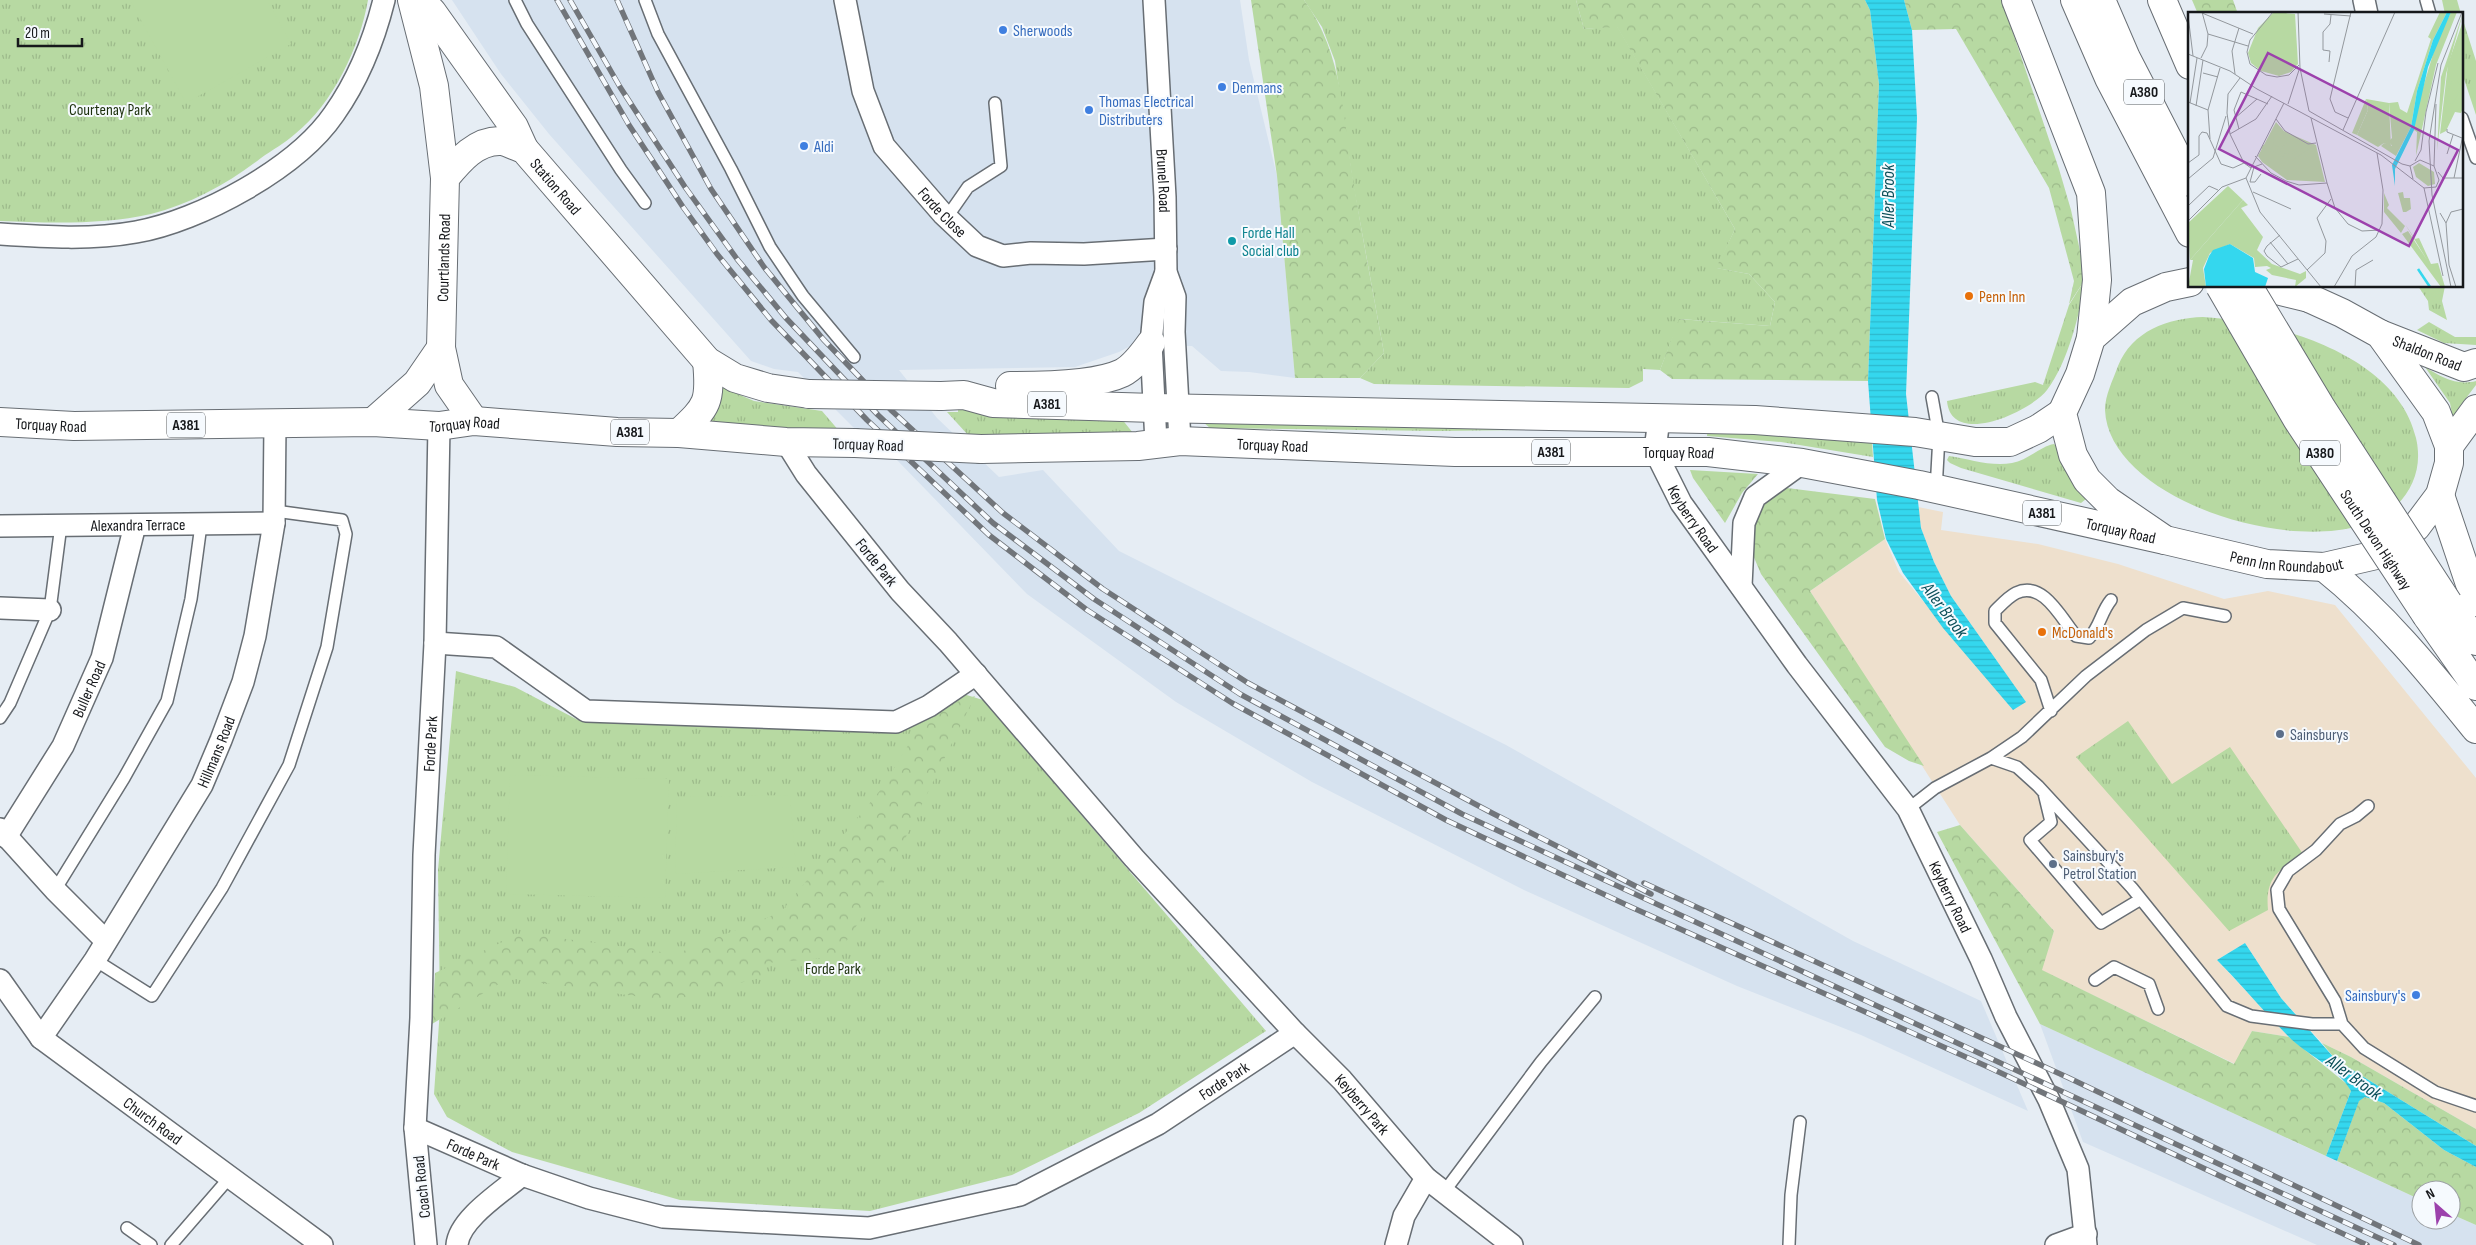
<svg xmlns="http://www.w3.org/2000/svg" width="2476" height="1245" font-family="'Sofia Sans Condensed',sans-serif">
  <defs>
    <pattern id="grass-tufts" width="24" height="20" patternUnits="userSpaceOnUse" patternTransform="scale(1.25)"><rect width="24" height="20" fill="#b7d9a2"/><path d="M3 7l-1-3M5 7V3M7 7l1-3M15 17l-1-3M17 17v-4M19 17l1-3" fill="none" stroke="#9dba8b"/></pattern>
    <pattern id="forest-crowns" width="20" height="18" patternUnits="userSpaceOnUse" patternTransform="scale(1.25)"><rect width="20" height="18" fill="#b7d9a2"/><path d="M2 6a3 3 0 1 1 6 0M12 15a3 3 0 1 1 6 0" fill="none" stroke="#9dba8b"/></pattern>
    <pattern id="water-rules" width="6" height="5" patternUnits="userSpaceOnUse" patternTransform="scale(1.25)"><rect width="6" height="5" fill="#34d7ee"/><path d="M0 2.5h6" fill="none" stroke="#2db8cc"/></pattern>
  </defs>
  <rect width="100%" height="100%" fill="#e6edf4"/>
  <path fill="#eee0cd" d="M1918,507L1943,512L1941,530L2038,544L2118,564L2224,599L2268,591L2335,605L2476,778V1129L2351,1057L2322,1043L2281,998L2245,943L2217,960L2289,1037L2252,1031L2235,1064L2041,970L2054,931L1960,825L1810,591L1885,539L1899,572L2013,710L2025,701L1951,596L1934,562L1921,528Z"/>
  <path fill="#d6e2ef" d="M452,0H1240L1249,60L1277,176L1295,378L1249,372L1221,371L1192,346L1132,345L1119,352L1075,367L899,370L937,418L999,477L1043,470L1119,551L1506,745L1853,941L1981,1001L2028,1111L1861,1035L1737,986L1524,890L1312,782L1176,702L1027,594L896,459L858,432L798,372L774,369L751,361L549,134L501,74Z
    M2040,1024L2421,1200V1220H2451V1214L2476,1225V1245H2317L2083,1142Z"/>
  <path fill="url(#grass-tufts)" d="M0,0H368C360,46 333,104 295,134C285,143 272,150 261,158C229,183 191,204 151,214C102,225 49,223 0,221Z
    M1304,0H1576L1584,29L1617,26L1735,229L1717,268L1749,274L1775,302L1770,326L1680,319L1660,370L1643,369V381L1629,388L1374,384L1360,378L1384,353L1353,183L1335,61L1322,27Z
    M2442,0H2457L2461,14H2445Z
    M2462,17L2476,61V115L2462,73Z
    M2086,278C2080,312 2068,363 2047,390C2030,412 1951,448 1947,401L2035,382L2043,385L2069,305Z
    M2418,286H2445L2442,301L2447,320L2429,310L2428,301Z
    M2203,317C2277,321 2397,355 2416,438C2422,464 2415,487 2396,506C2333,569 2109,508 2105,410C2105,395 2113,380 2118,366C2132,331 2168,318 2203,317Z
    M2429,322L2455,337H2476V345L2444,343L2417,330Z
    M2425,367C2441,377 2457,386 2476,381V385L2460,406L2453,419L2450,403Z
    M717,385L754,401L822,411L840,432L701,425Z
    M958,409L1121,418L1133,433L968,435L947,412H958Z
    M1203,422L1616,429L1437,431L1210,428Z
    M1708,425L1806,433L1872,443L1873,457L1781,442L1707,436Z
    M2054,444L2059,449L2086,499L2081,503L1961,468L1950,463L1947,460L1949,456C1969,459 1992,467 2012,463C2028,460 2041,446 2054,444Z
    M456,671L515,687L578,720L875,728L960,693L983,700L1266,1031L1139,1113L1012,1175L870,1211L680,1200L512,1152L447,1117L434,1094L440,1009L438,870Z
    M2128,721L2172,784L2230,747L2303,854C2278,871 2265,877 2268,910L2229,931L2076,757Z"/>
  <path fill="url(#forest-crowns)" d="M1251,0H1304C1344,54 1343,121 1354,185C1363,241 1374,297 1384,353L1360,378H1295L1277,176Z
    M1576,0H1865L1870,10L1879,84L1868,381L1672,379L1660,370L1679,319L1770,326L1775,302L1749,274L1716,268L1735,229L1617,27L1584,29Z
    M1904,0H2002L2059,169L2071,210L2086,278L2069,304L2074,281L2049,188L1956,29L1912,30Z
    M2192,0H2233L2238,14H2198Z
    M1690,470L1758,474L1742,493L1725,523L1693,478Z
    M1787,488L1875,499L1885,539L1810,591L1924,766L1909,761L1885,747L1761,574L1750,548L1753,520L1771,495Z
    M975,696L880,890L836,957L766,963L763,977L669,1001L509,978L432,1024L435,973L522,933L676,954L781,912L882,788L929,711Z
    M1960,825L2054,931L2042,970L2234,1064L2252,1031L2289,1037L2348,1085L2351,1091L2326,1156L2040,1024L1937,832Z
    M2322,1043L2351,1057L2476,1129V1146L2336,1060Z
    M2365,1097L2384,1103L2444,1150L2476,1167V1225L2451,1214V1190H2421V1200L2337,1161L2359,1100Z"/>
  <path fill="#b7d9a2" d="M130,0H267L291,44L186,103Z
    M510,775L669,779L665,898L506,894Z
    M790,795L796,867L675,874L677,797Z"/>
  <path fill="url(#water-rules)" d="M1865,0H1904L1912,30L1917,118L1906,394L1921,528L1934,562L1951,596L2026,702L2013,710L1943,628L1903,573L1886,539L1877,500L1868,381L1879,84L1870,10Z
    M2245,943L2281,998L2336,1060L2476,1146V1167L2444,1150L2384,1103L2365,1097L2359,1101L2337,1161L2326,1156L2351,1091C2338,1067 2306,1055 2288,1036C2263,1011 2241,984 2217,960Z"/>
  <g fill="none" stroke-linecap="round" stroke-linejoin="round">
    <g stroke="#686e74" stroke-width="14">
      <path id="lane" d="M515,0L527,24L621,170L645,203
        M645,0L658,34L731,169L770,247L803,296L854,357
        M2426,0L2430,14
        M2462,118L2476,158
        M947,217L968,187L1001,166L995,103
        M1932,397L1939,436L1936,490
        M2051,711L2041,680L1995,623V611C2001,605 2008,597 2016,593C2043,580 2061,618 2076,636L2089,638C2100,627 2101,612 2111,600
        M0,718L10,703L50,610L61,525
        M1991,758L2017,767L2038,786L2132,888L2227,1006L2251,1016L2312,1024H2342
        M2044,793L2051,822L2030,840L2101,923L2141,899
        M2368,806L2356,816L2340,824L2316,850L2288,871L2277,890L2279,909L2335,1001L2342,1024L2364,1048L2435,1092L2476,1106
        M1908,809L1935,788L1991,758L2022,737L2086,676L2146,630L2183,608L2225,616
        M55,890L124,778L167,701L191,599L201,525
        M95,960L152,996L222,888L289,765L327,647L346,534L342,520L275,511
        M2095,980L2114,967L2149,984L2158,1009
        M1444,1192L1541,1062L1595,997
        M127,1228L151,1245
        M171,1245L230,1177
        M1789,1245L1791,1195L1800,1122"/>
    </g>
    <g stroke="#686e74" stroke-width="24">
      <g id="street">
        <path id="s1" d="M845,0L863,91L884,146L943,214L977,246L1003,256L1031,253L1084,254L1166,249"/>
        <path id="s2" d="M1154,0L1165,197L1166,272L1175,297L1174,332L1180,441"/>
        <path d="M2364,0L2367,14"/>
        <path d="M0,234C45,237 92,240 136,232C200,221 297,168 334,114C358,80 374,40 384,0"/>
        <path id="s3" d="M1659,418L1655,451L1681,503L1797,665L1908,809L1981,959L2006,1017L2049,1100L2078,1169L2086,1245"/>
        <path d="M1156,443L1151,343L1155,302L1166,272"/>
        <path id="s4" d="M0,526L274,523"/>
        <path d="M1741,586L1744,523L1755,497L1802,463"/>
        <path d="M0,608L50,610"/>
        <path d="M435,643L496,647L586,711L896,722L929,706L976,674"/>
        <path d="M0,829L55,890L106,941"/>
        <path id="s5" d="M6,837L63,746L102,658L135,525"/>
        <path id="s6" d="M0,980L41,1038L322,1245"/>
        <path id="s7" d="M1295,1033L1342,1080L1426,1178L1512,1245"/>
        <path id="s8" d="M41,1038L95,960L202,785L221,740L243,682L255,636L274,523L275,424"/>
        <path id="s9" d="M415,1128L522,1175L589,1198L663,1217L869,1228L1020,1195L1158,1124L1295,1033L1134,858L948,642L900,591L806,474L786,442"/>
        <path id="s10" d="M426,1245L415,1128L421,1018L424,855L435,643L439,426"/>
        <path d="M457,1245C459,1219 502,1192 522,1175"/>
        <path d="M1396,1245L1404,1216L1426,1178"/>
        <path d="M2056,1245L2086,1234"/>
      </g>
    </g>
    <g stroke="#686e74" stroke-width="30">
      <g id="secondary">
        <path d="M412,0L434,86L445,178"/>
        <path d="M421,0L432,12L514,127L524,149"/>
        <path id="s11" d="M2380,334L2464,367L2476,363"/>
        <path d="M2449,446L2476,409"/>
      </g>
    </g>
    <g stroke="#686e74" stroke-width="30">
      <g id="primary">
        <path id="s12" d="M2190,282L2166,287L2132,302L2091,338L2080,374L2062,413L2073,455L2087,480L2108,501L2165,540L2267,564L2324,567L2385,553L2416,527L2440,495L2449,463V446L2436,412L2380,334L2342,313L2309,298L2260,286"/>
        <path d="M1010,386C1038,386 1097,385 1122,373C1134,367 1143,354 1151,343"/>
        <path d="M941,396L964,395L993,403L1154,408L1755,420L1915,432L1975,442H2010L2038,429L2062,413"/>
        <path id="s13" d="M474,421L449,385L441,348L445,178C459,161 476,140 501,141C508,142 517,147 524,149L707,361L735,378L768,388L809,394"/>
        <path id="s14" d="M0,422L74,426L373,422L439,426L474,421L617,432L679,433L786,442L855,443"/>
        <path d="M373,422L417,383L441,348"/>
        <path d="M679,433C708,406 711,402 707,361"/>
        <path id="s15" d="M981,449L1138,446L1180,441L1455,452H1708L1802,463L1919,485L2165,540"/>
      </g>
    </g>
    <g stroke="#686e74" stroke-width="30">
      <path id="highway" d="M2016,0L2091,193L2097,280L2091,338
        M2075,0L2109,78L2190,233
        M2101,0L2126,58L2190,182
        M2162,0L2190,65
        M2302,286L2309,298
        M2440,495L2476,602
        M2324,567C2383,614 2429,671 2476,729
        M2448,603L2476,641
        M2427,616L2476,686"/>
    </g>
    <use href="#lane" stroke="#fff" stroke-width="11"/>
    <use href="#street" stroke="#fff" stroke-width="21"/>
    <use href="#secondary" stroke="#fff" stroke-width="28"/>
    <use href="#primary" stroke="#fff" stroke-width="28"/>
    <use href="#highway" stroke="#fff" stroke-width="28"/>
    <g stroke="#71757a" stroke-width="5.5">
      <path id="rail" d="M557,0L629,125L683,207L717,254L771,320L867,420L989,535L1087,610L1232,703L1446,820L1631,907L1986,1066L2367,1245
        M570,0L620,87L685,187L737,259L786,318L878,415L993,523L1094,599L1240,694L1462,814L2394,1245
        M617,0L658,92L711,189L764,267L823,339L892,411L1003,513L1103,589L1248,683L1492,813L1651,894
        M1644,883L2069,1078L2419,1245"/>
    </g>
    <use href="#rail" stroke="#f6fafe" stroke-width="4" stroke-dasharray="11" stroke-linecap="butt"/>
    <g stroke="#686e74" stroke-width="30" stroke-linecap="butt">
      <path id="primary-bridge" d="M809,394L941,396
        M855,443L981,449"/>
    </g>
    <g stroke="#686e74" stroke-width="30" stroke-linecap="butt">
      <g id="highway-bridge">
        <path id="s16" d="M2220,286L2297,419L2427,616"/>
        <path d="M2248,286L2322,409L2448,603"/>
      </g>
    </g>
    <use href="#primary-bridge" stroke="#fff" stroke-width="28"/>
    <use href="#highway-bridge" stroke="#fff" stroke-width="28"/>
  </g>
  <g fill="#3f7fe0" stroke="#f6fafe" stroke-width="2">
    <circle cx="1003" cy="30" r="5"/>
    <circle cx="1222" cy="87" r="5"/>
    <circle cx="1089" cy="110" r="5"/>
    <circle cx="804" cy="146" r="5"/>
    <circle cx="2416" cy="995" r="5"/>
  </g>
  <circle fill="#0f9aa8" stroke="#f6fafe" stroke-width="2" cx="1232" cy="241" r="5"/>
  <g fill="#e8710a" stroke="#f6fafe" stroke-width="2">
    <circle cx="1969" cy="296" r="5"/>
    <circle cx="2042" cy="632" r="5"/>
  </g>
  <g fill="#5c6f8a" stroke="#f6fafe" stroke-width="2">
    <circle cx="2280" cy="734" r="5"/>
    <circle cx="2053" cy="864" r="5"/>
  </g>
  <g text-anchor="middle" stroke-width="4" stroke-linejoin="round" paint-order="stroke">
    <g fill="#f6fafe" stroke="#595c5f" stroke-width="1">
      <rect x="2124" y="79.5" width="40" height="25" rx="4"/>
      <rect x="1028" y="391.5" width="38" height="25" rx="4"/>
      <rect x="167" y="412.5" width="38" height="25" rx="4"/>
      <rect x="611" y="419.5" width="38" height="25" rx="4"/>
      <rect x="1532" y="439.5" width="38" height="25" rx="4"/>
      <rect x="2300" y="440.5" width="40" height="25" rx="4"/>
      <rect x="2023" y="500.5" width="38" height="25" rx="4"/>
    </g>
    <g font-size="15" font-weight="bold" fill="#16181b">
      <text x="2144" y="97">A380</text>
      <text x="1047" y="409">A381</text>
      <text x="186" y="430">A381</text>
      <text x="630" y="437">A381</text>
      <text x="1551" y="457">A381</text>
      <text x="2320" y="458">A380</text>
      <text x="2042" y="518">A381</text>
    </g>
    <g font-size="16" fill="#366cbe" stroke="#f6fafe" text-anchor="start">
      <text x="1013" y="36">Sherwoods</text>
      <text x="1232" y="93">Denmans</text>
      <text x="1099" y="107">Thomas Electrical<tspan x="1099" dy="18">Distributers</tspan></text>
      <text x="814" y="152">Aldi</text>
      <text x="2406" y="1001" text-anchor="end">Sainsbury's</text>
    </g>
    <g font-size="16" fill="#1d310d" stroke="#f6fafe">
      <text x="110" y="115">Courtenay Park</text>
      <text x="833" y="974">Forde Park</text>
    </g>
    <g font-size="16" fill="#16181b" stroke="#f6fafe">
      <text dy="6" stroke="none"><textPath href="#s2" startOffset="181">Brunel Road</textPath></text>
      <text dy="6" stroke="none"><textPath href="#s13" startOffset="395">Station Road</textPath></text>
      <text dy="6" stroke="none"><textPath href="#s1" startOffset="240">Forde Close</textPath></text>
      <text dy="6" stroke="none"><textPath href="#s13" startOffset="172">Courtlands Road</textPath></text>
      <text dy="6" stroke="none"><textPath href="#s11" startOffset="51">Shaldon Road</textPath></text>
      <text dy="6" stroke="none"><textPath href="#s14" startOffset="51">Torquay Road</textPath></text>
      <text dy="6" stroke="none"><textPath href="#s14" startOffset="465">Torquay Road</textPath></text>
      <text transform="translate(868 444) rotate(2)" y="6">Torquay Road</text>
      <text dy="6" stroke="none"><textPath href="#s15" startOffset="292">Torquay Road</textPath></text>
      <text dy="6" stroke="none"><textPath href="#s15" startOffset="698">Torquay Road</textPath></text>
      <text dy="6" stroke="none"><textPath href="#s3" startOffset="111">Keyberry Road</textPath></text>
      <text dy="6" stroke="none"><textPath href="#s4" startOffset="138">Alexandra Terrace</textPath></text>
      <text dy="6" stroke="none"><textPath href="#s15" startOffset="1148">Torquay Road</textPath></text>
      <text dy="6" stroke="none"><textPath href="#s16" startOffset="298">South Devon Highway</textPath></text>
      <text dy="6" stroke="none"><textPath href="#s12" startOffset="492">Penn Inn Roundabout</textPath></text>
      <text transform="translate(877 562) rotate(51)" y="6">Forde Park</text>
      <text dy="6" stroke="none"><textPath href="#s5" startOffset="170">Buller Road</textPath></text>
      <text dy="6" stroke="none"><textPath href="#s10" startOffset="502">Forde Park</textPath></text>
      <text dy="6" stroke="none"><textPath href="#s8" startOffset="336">Hillmans Road</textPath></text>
      <text dy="6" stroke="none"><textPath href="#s3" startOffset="570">Keyberry Road</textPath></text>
      <text dy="6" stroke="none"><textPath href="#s9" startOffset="859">Forde Park</textPath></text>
      <text dy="6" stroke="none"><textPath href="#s7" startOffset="98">Keyberry Park</textPath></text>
      <text dy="6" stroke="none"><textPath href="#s6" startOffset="210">Church Road</textPath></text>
      <text dy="6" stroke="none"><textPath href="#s9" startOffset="64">Forde Park</textPath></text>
      <text transform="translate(421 1187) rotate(-96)" y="6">Coach Road</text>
    </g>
    <g font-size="16" fill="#0d838f" stroke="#f6fafe" text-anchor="start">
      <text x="1242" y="238">Forde Hall<tspan x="1242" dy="18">Social club</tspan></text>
    </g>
    <g font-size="16" fill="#c56008" stroke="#f6fafe" text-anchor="start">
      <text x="1979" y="302">Penn Inn</text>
      <text x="2052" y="638">McDonald's</text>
    </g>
    <g font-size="16" fill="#4e5e75" stroke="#f6fafe" text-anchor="start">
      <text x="2290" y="740">Sainsburys</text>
      <text x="2063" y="861">Sainsbury's<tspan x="2063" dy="18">Petrol Station</tspan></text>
    </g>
    <g font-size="18" font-style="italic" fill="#0b4f59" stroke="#f6fafe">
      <text transform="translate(1888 196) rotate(-90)" y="6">Aller Brook</text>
      <text transform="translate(1945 610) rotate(53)" y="6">Aller Brook</text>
      <text transform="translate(2354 1077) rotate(36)" y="6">Aller Brook</text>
    </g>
  </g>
  <g transform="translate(2188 12)">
    <rect width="275" height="275" fill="#e6edf4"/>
    <path d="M86,0L107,2L110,52L103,60L91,64L73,59L63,51L60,41L70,16ZM275,9V96L273,101L267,100L258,119L252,122L260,52ZM178,87L201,91L203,135L196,131L190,135L169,123L180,98ZM88,110L96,119L128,133L137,170L99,168L74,150L70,144ZM231,151L246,160L247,172L240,174L228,165L225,155ZM40,174L55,188L2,248L0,211ZM215,180L216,186H222L223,197L218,200H215L210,181Z" fill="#b7d9a2"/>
    <path d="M252,0H259L245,28L229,79L223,115L208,144L193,134L196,131L204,134L201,129L204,126L201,91L210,90L212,97L219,101L243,27L240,25ZM263,0H269L248,53L228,144L229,120L226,118L230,92L249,29ZM275,1L258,62L249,139L253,65ZM264,69H269L274,75L265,91L259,93L257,86ZM178,87L180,98L169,123L164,121ZM123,132L127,133L106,147L92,144L81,136L73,137L75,133H83L94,141L104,142ZM196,181L201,193L199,196L217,214L213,221L196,200ZM55,188L60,193L53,196L75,225L69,238L84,252L112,262L118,259V266L107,275L108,268L84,263L78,258L83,256L79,254L67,255L66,246L42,232L22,241L15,256L18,275H0L5,248H2ZM217,212L227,227L231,226L243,252L250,251L257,275H253L214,222L220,219L239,248Z" fill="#b7d9a2"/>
    <path d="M85 128a7 7 0 1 1 14 0a7 7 0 1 1-14 0Z" fill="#b7d9a2"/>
    <path d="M259,0H263L240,55L226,118L207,157V174L204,153L223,115L229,79L245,28ZM42,232L65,246L67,260L80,266L77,275H18L16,257L21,244L25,238Z" fill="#34d7ee"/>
    <path fill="none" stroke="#34d7ee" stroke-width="2.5" d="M230,257L242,275"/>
    <path fill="none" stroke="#93989d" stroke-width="1" d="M85,0L62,28L59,40L62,52L78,63L89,65L101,63L111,53M110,0L112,56L121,99L214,152L222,154M14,1L65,22M136,2L163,4M0,3L5,44M20,22L60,34M0,42L42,59L69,77L193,143L232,173L236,176L248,175L251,168L246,154L232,148L222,154L225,167M13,46L19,34L20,22L14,0M141,50L142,39L135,38V20L142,12L143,3M15,61L30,65M47,62L44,39L51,16M52,66L40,82L39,101L42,122L56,151L63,156M0,90L20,98M2,91L9,46M100,92L111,58M8,94L15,48M47,106L69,87M160,106L147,100L142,87L163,0M88,107L97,119L120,132L128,131M51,117L46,98L53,80L80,92M259,117V120L274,126M155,118L207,0M42,122L68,107L84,84M22,127L20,98L32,56M259,142L265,123M67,144L83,161L98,169L111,173L139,171L123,106M227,149L233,138L238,100L250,51M0,151L11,143V124L14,120L19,121L33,152L45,156L56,151M246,154L248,92M250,160L255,166H275M73,162L67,170H62L66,155L74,152M58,166L72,200L133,275M266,166L275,123M0,167L25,146L38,104M139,171L147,196L160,212L174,219L192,218M236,176L255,264M65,180L103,197M1,193L21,174L30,178M252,201L258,211L261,253L268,275M0,209L34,175L58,166L96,91M258,211L263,200L275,197M92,223L79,234L76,239L79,244L93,255L110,247M82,230L100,252M119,258L137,241L138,229L129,206L143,187M146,275L164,244L188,225L194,212L195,178L189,141M167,275L168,258L185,248M263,275L244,183L241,129L253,53L274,0"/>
    <path fill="#9c41ac" fill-opacity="0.15" stroke="#9c41ac" stroke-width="2.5" d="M80,41L270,138L221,234L31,137Z"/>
    <rect width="275" height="275" fill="none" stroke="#16181b" stroke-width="2.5"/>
  </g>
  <g transform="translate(2436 1205) rotate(333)"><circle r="24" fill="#f6fafe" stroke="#9ca0a3"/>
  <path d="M0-4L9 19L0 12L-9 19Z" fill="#9c41ac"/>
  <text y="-8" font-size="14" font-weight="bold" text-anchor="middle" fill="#16181b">N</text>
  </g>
  <path d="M18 38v8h64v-8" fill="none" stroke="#16181b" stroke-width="2.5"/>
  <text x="25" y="38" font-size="15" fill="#16181b" stroke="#f6fafe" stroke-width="4" paint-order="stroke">20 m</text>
</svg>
